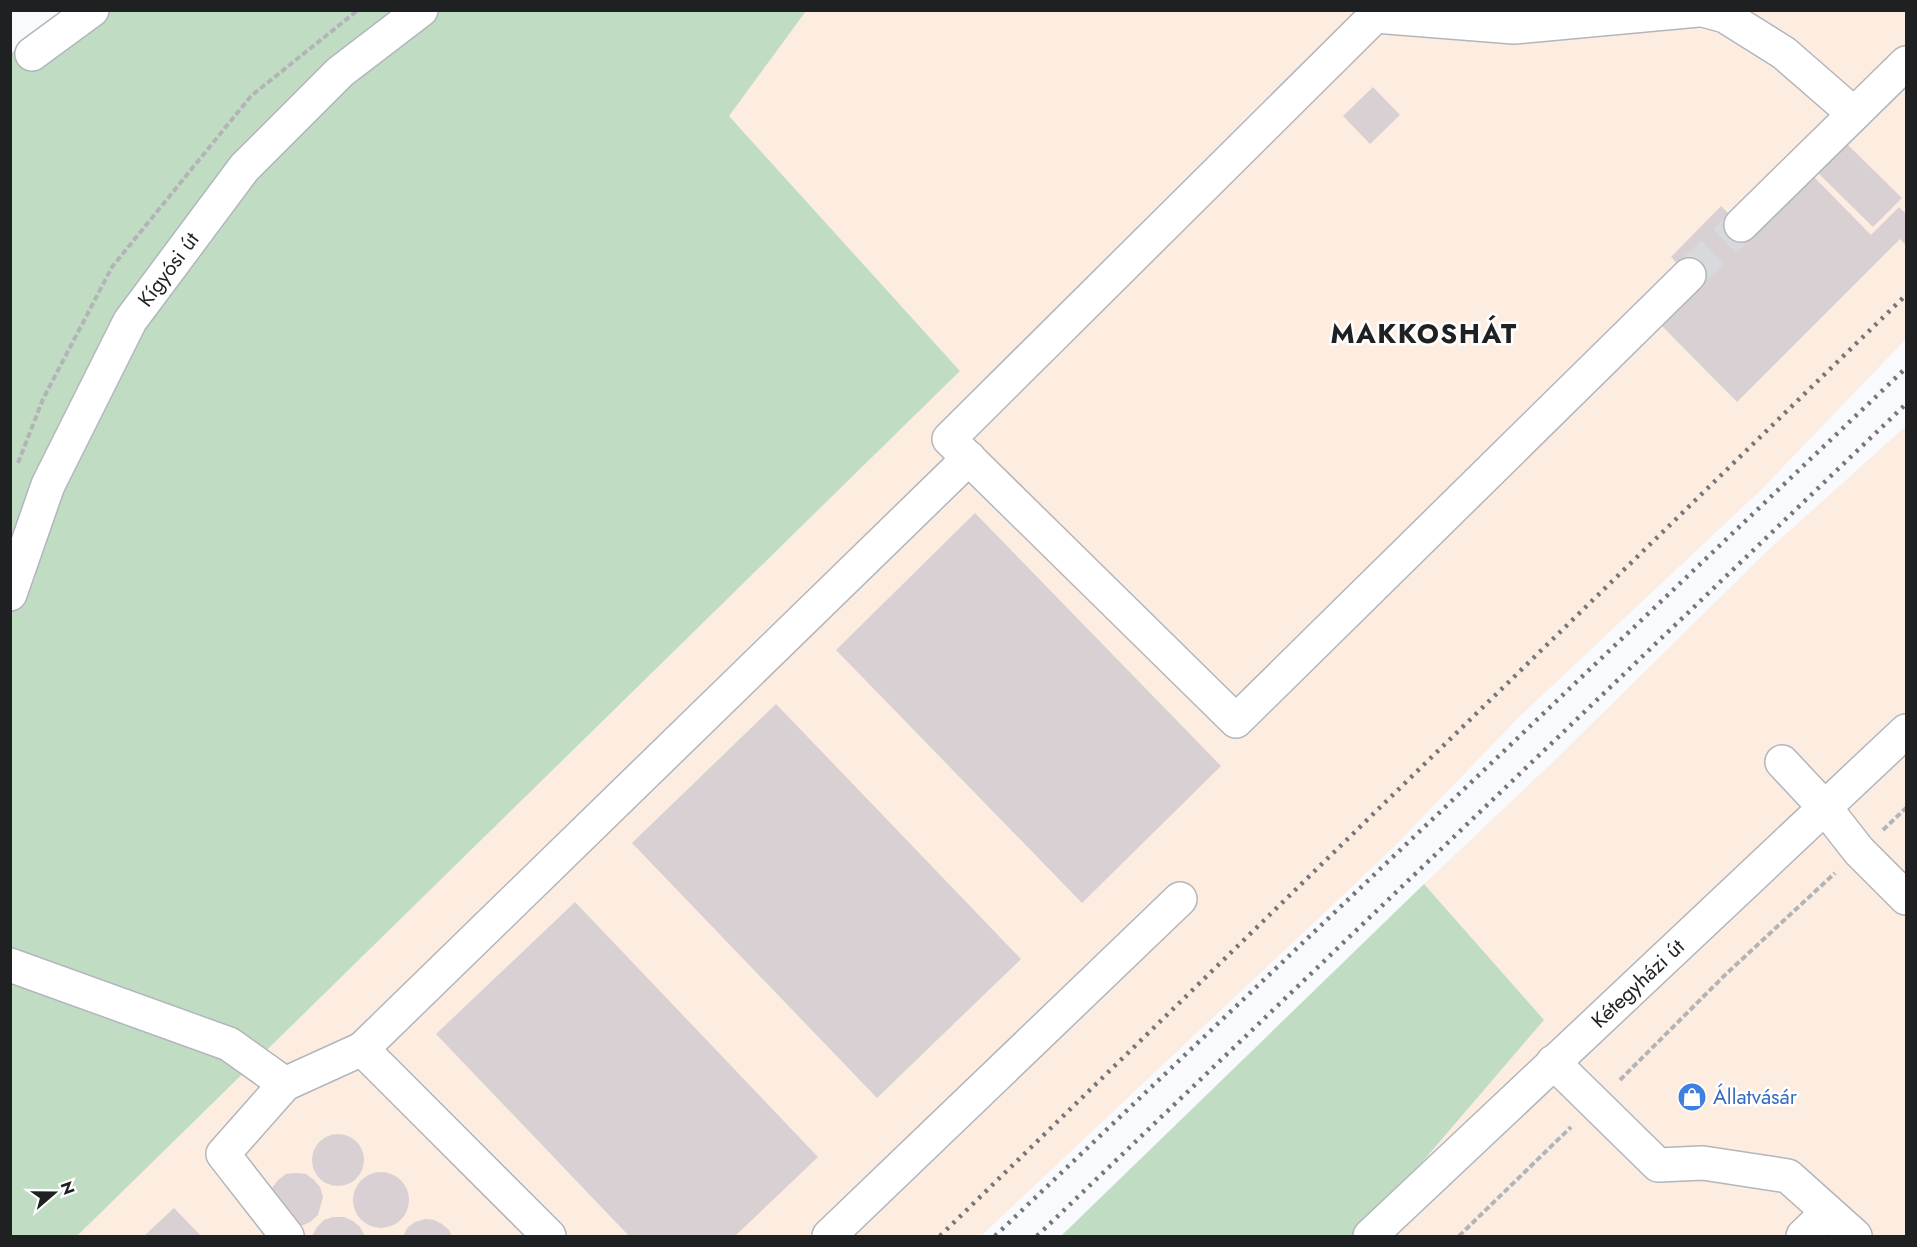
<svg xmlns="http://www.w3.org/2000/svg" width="1917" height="1247" font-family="Jost,sans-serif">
  <rect width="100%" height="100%" fill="#f8fafe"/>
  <path fill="#fcede0" d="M806,11H1906V339L1762,489L1518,718L1392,849L981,1236H77L960,371L728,115Z
    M1906,426V1236H1359L1544,1020L1424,884L1555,760L1766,552Z"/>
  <path fill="#c0ddc3" d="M71,11H806L729,116L960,371L77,1236H11L10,54Z
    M1424,884L1544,1020L1359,1236H1061Z"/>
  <path fill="#d8d0d2" d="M1373,87L1400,115L1370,144L1343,116Z
    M1847,144L1902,198L1873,227L1818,173Z
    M1814,177L1871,235L1899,207L1906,214V245L1900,239L1737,402L1661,325L1700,288L1671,257L1721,206L1752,237Z
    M975,513L1221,766L1082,903L836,650Z
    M776,704L1021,959L877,1098L632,843Z
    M575,902L818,1157L735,1236H629L436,1034Z
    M312 1160a26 26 0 1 1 52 0a26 26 0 1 1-52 0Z
    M353 1200a28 28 0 1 1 56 0a28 28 0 1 1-56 0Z
    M296,1173L306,1174L314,1180L320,1187L323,1197L318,1215L310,1222L301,1226L291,1225L270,1197L272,1188L278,1180L286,1174Z
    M174,1208L201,1236H144Z
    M333,1217H344L353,1221L360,1227L365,1236H312L317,1227L324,1220Z
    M425,1219L434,1220L442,1224L449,1230L452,1236H403L408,1227L415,1222Z"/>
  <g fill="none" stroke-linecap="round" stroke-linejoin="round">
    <path stroke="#d7d9dd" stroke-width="33" stroke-dasharray="33 16" stroke-linecap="butt" d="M1689,275L1741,225"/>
    <g stroke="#b2b6bc" stroke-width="36">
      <g id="minor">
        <path d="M1381,10L949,439L1236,721L1689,275"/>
        <path d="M1703,10L1725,16L1784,53L1854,114"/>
        <path d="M1375,16L1514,27L1698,10"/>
        <path d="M32,54L92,10"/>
        <path d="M1741,225L1906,63"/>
        <path d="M1782,762L1826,809L1859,851L1906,898"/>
        <path d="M10,965L229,1044L285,1084L362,1049"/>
        <path d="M1553,1062L1658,1165L1703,1163L1788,1176L1855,1236"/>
        <path d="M285,1084L223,1154L287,1236"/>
        <path d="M549,1236L362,1049L969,458"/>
        <path d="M829,1236L1180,899"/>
        <path id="s1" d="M1370,1236L1906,731"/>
        <path d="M1803,1236L1828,1212"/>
      </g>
    </g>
    <g stroke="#b2b6bc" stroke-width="36">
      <g id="major">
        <path id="s2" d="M10,594L48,485L130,321L244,168L340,72L421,10"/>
      </g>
    </g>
    <path stroke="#b2b4b7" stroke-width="4" stroke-dasharray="6 3" stroke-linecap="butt" d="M18,463L43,399L112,267L251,96L358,10
      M1883,830L1906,808
      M1620,1080L1725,975L1835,873
      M1459,1236L1571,1127"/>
    <use href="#minor" stroke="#fff" stroke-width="33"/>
    <use href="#major" stroke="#fff" stroke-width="33"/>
    <path stroke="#747679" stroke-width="4.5" stroke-dasharray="3 6" stroke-linecap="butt" d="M940,1236L1906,295
      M995,1236L1906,368
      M1037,1236L1906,404"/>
  </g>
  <defs>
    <g id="shop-disc" transform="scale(1.5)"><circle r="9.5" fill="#3f7fe0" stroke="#fff"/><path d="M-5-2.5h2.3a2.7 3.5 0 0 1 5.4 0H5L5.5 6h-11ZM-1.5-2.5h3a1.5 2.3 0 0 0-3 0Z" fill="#fff"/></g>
  </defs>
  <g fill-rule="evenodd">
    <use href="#shop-disc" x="1692" y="1097"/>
  </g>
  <g text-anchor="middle" stroke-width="5" stroke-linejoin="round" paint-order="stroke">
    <g font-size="21" fill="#1e2022" stroke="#fff">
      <text dy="7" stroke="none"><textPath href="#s2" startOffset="363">Kígyósi út</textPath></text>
      <text dy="7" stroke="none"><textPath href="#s1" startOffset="368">Kétegyházi út</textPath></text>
    </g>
    <g font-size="21" fill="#366cbe" stroke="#fff" text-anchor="start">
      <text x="1713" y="1104">Állatvásár</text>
    </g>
    <g font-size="27" font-weight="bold" letter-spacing="1.5" fill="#1e2022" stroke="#fff">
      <text x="1424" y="343">MAKKOSHÁT</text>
    </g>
  </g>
  <rect width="1917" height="1247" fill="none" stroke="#1e2022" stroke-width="24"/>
  <g transform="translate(54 1193) rotate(70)" stroke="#ffffff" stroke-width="4.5" paint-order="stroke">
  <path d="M0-4.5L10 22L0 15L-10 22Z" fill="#1e2022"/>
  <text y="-9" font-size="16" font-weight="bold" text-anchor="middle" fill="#1e2022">N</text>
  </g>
</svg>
